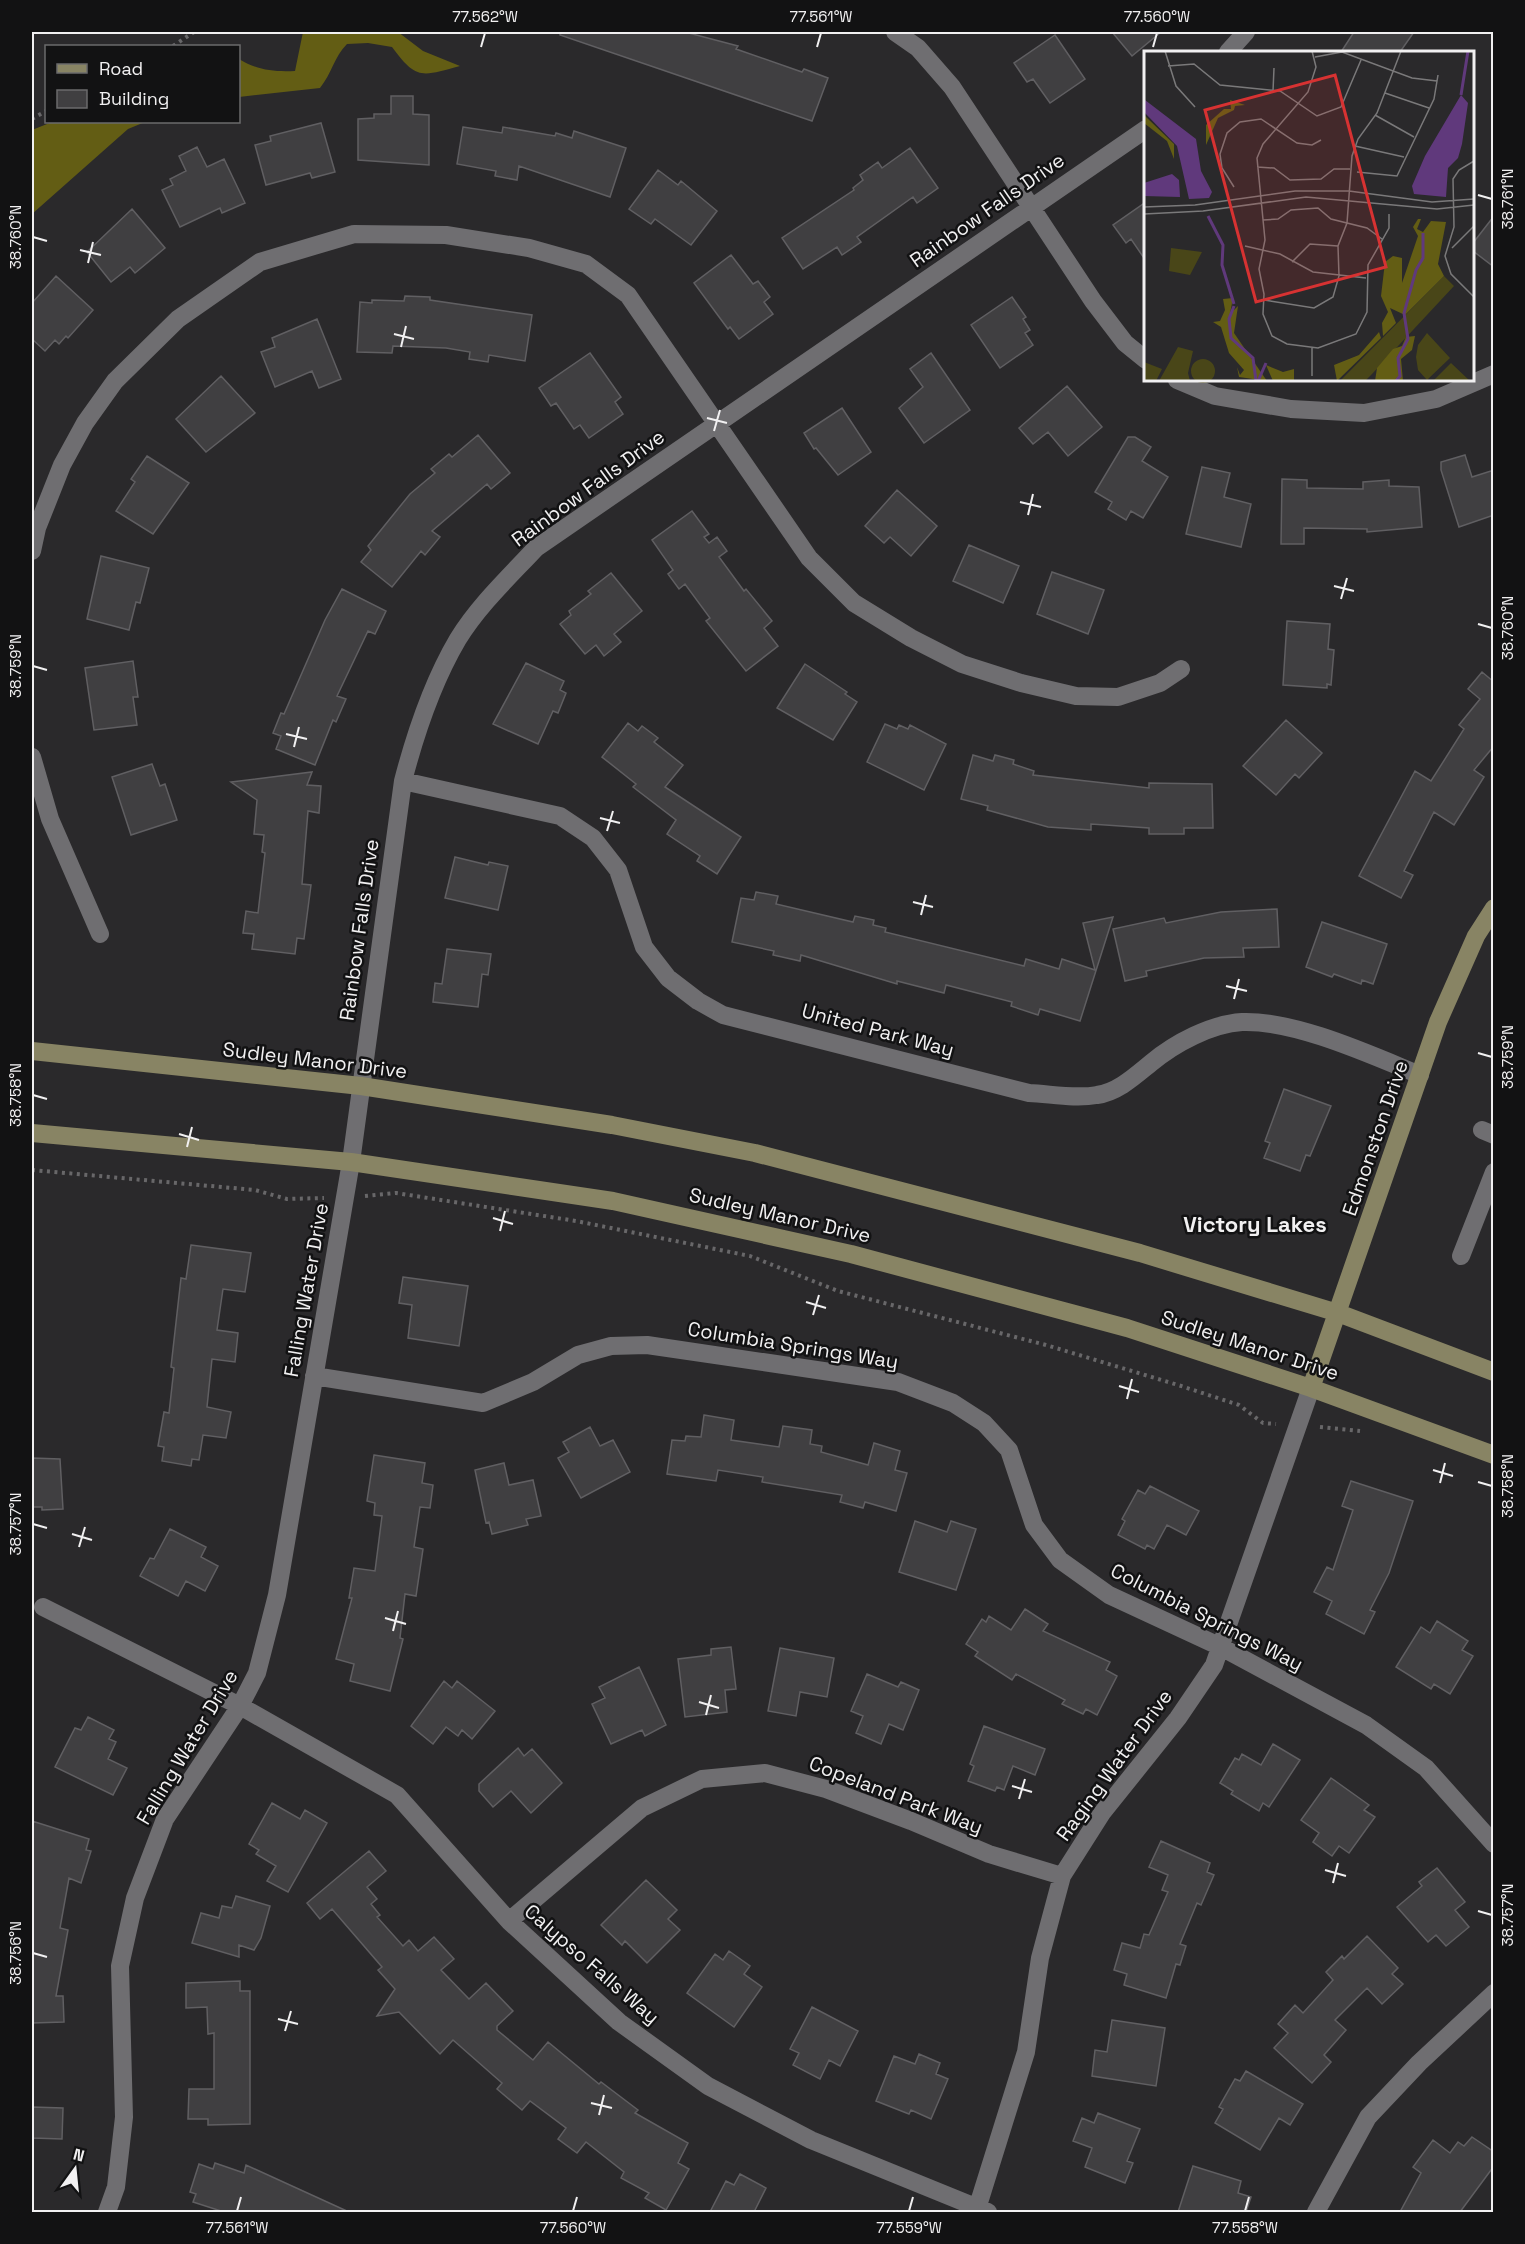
<svg xmlns="http://www.w3.org/2000/svg" width="1525" height="2244" font-family="'Space Grotesk',sans-serif">
  <rect width="100%" height="100%" fill="#2a292b"/>
  <path fill="#635d14" d="M303,32H398L423,51L460,66C422,76 417,81 392,47L368,43L347,44C334,57 332,73 320,88L239,97V59C257,70 273,72 295,71Z
    M52,122H145L128,129L32,214V130Z"/>
  <path fill="#403f41" stroke="#605f62" stroke-width="1.5" d="M560,32H685L738,46L736,49L802,72L804,69L828,78L812,121L560,35Z
    M1112,32H1161L1132,56Z
    M1354,32H1414L1400,52H1341Z
    M1055,35L1085,79L1050,103L1033,79L1027,82L1014,63Z
    M391,96H413V114L429,115V165L358,160V119L374,118V114H391Z
    M321,123L335,172L312,178L310,173L266,185L255,145L271,141L270,136Z
    M463,127L502,133L503,127L555,136L556,133L572,138L574,131L626,148L610,197L519,166L517,180L495,176L496,171L457,164Z
    M197,147L207,167L224,159L245,203L222,213L220,208L180,227L162,190L173,185L170,179L186,171L179,156Z
    M910,148L938,188L917,203L913,197L857,237L861,242L842,255L837,247L803,269L782,238L854,190L853,188L863,180L860,175L878,162L882,168Z
    M658,170L678,185L681,181L717,211L691,245L655,219L651,224L629,209Z
    M1146,202V261L1131,239L1126,243L1113,225Z
    M132,209L165,248L135,273L130,267L111,282L87,252Z
    M1494,216V267L1473,251V243Z
    M731,255L753,284L758,281L770,297L764,302L773,314L739,339L730,327L728,329L694,283Z
    M56,276L93,310L68,338L66,336L59,344L55,340L45,351L32,339V303Z
    M405,296L430,297V300L532,315L525,361L489,355L488,362L469,359L470,352L446,348L393,346L392,353L357,352L360,302L372,303V300L404,301Z
    M1012,297L1026,317L1023,319L1030,330L1025,333L1033,345L1000,368L971,325Z
    M317,319L341,379L319,388L312,371L275,387L261,352L275,347L272,338Z
    M590,353L621,397L615,402L623,414L589,438L580,425L574,429L556,403L551,406L539,388Z
    M931,353L970,410L924,443L899,408L923,387L910,369Z
    M221,376L255,413L206,452L176,419Z
    M1067,386L1102,427L1068,456L1048,432L1033,444L1019,428Z
    M842,408L871,452L838,475L816,448L814,449L804,433Z
    M478,435L510,473L491,489L487,484L432,531L440,537L425,555L421,551L392,587L361,562L371,550L368,546L410,494L435,473L431,469L449,454L452,457Z
    M1128,437H1135L1151,447L1142,461L1168,477L1143,518L1131,511L1126,520L1108,509L1112,502L1095,492Z
    M1465,455L1472,477L1494,470V515L1459,527L1441,470V462Z
    M147,456L189,483L153,534L116,511L135,482L131,479Z
    M1202,467L1230,473L1224,497L1251,504L1241,547L1186,534Z
    M1282,479L1307,480V488L1363,489V482L1389,480V486L1419,487L1422,527L1367,532V529L1304,528V544H1281Z
    M897,490L937,526L911,556L890,537L884,543L865,526Z
    M692,511L709,534L704,537L709,543L717,537L727,551L719,557L744,591L746,589L772,621L764,628L778,646L746,671L706,621L710,618L685,584L679,589L668,574L673,570L652,540Z
    M969,545L1019,566L1003,603L953,581Z
    M101,556L149,568L140,603L136,602L129,630L87,619Z
    M1052,572L1104,590L1088,634L1037,614Z
    M611,573L642,611L614,634L621,642L604,656L596,645L585,654L560,624L571,615L569,611L591,594L588,591Z
    M342,589L386,611L375,634L368,631L337,696L346,699L336,722L333,720L315,765L276,749L281,736L273,733L281,713L284,714L325,620Z
    M1287,621L1330,624L1328,649L1334,650L1331,685L1327,684V688L1283,685Z
    M133,661L138,697H133L137,725L94,730L85,668Z
    M526,663L564,681L560,690L566,693L558,713L553,711L538,744L493,724Z
    M805,664L847,692L845,694L857,702L833,740L777,708Z
    M1482,672L1494,682V746L1474,770L1484,777L1454,825L1434,812L1404,871L1413,875L1401,898L1359,876L1415,771L1431,781L1464,729L1459,725L1480,699L1468,689Z
    M1286,720L1322,753L1299,778L1295,774L1276,795L1243,766Z
    M628,723L638,731L642,726L658,738L654,742L683,765L665,787L741,837L717,874L697,861L700,856L667,834L676,820L633,787L636,784L602,757Z
    M885,724L897,729L899,725L908,729L910,725L946,744L924,790L867,762Z
    M973,755L993,761L995,755L1014,760L1013,764L1034,771L1033,775L1149,788V783L1212,784L1213,828H1184V834H1149V828L1091,824V830L1048,827L987,810L988,806L961,799Z
    M152,764L160,786L165,784L177,820L131,835L112,777Z
    M312,772L307,785L321,786L319,813L308,811L302,884L311,885L304,939L297,938L295,954L252,949L254,934L243,933L246,911L258,913L265,853L262,852L264,835L254,834L257,800L231,782Z
    M455,857L488,865L489,862L508,866L498,910L445,898Z
    M756,892L778,896L776,904L853,922L855,916L874,920L873,925L886,928L885,932L1024,966L1026,959L1059,969L1062,959L1095,970L1083,923L1113,917L1080,1021L1040,1009L1038,1015L1011,1006L1012,1002L946,985L944,993L897,981V984L801,955L800,961L773,955L774,951L732,942L741,898L754,900Z
    M1277,909L1279,947L1243,948L1244,957L1204,958L1146,971L1147,976L1125,981L1113,929L1164,918L1166,923L1221,912Z
    M1322,922L1387,944L1373,984L1362,980L1361,984L1334,974L1332,977L1306,967Z
    M447,949L491,954L488,975L482,974L478,1007L433,1002L435,983L442,984Z
    M1284,1089L1331,1106L1310,1156L1306,1155L1300,1171L1264,1158L1270,1143L1265,1141Z
    M191,1245L251,1253L245,1292L223,1289L217,1330L238,1333L235,1362L212,1359L207,1407L231,1412L226,1438L203,1435L199,1460L192,1459L191,1466L162,1461L164,1447L158,1446L164,1412L169,1413L174,1368L171,1367L181,1278L186,1279Z
    M403,1277L468,1286L459,1346L408,1338L412,1305L399,1303Z
    M704,1415L734,1420L731,1440L779,1447L783,1426L812,1430L810,1444L822,1446L821,1452L868,1465L874,1443L900,1451L895,1470L907,1473L896,1511L865,1502L863,1508L840,1502L842,1495L762,1482L763,1477L718,1470L716,1481L667,1474L672,1440L685,1441L686,1436L701,1437Z
    M590,1427L600,1446L613,1440L630,1472L581,1498L558,1458L569,1452L563,1442Z
    M374,1455L425,1463L422,1483L433,1485L430,1508L420,1507L414,1547L423,1549L416,1596L405,1594L400,1638L403,1639L390,1691L350,1681L354,1664L336,1659L352,1598H349L354,1568L375,1571L382,1516L374,1515L375,1503L367,1501Z
    M32,1458L60,1459L63,1509L42,1510V1507H32Z
    M504,1463L509,1485L533,1480L541,1516L526,1519L528,1525L492,1534L489,1522L486,1523L475,1470Z
    M1351,1481L1413,1501L1389,1573L1370,1610L1375,1612L1364,1634L1326,1614L1332,1601L1314,1592L1327,1567L1333,1570L1353,1510L1342,1506Z
    M1150,1486L1199,1511L1186,1535L1167,1525L1154,1549L1147,1545L1145,1549L1118,1535L1125,1521L1122,1519L1138,1490L1145,1494Z
    M915,1521L947,1532L951,1521L976,1529L956,1590L899,1572Z
    M170,1529L206,1547L201,1557L218,1566L205,1591L186,1581L178,1596L140,1576L150,1558L154,1559Z
    M1025,1609L1048,1624L1043,1631L1110,1662L1106,1670L1117,1676L1097,1715L1086,1709L1083,1714L1062,1704L1065,1700L1016,1674L1012,1680L975,1656L978,1652L966,1644L982,1619L986,1622L989,1616L1011,1630Z
    M1437,1621L1468,1641L1462,1650L1473,1656L1450,1694L1434,1684L1431,1689L1396,1667L1421,1627L1430,1633Z
    M731,1647L736,1689L725,1690L727,1712L685,1717L678,1659L711,1655V1649Z
    M780,1648L834,1658L827,1697L800,1692L796,1716L768,1711Z
    M639,1667L666,1725L645,1736L642,1730L611,1744L592,1704L605,1698L599,1687Z
    M867,1674L898,1687L901,1682L919,1690L903,1730L889,1724L881,1744L856,1733L863,1716L851,1711Z
    M444,1681L452,1688L457,1681L495,1711L472,1739L462,1730L458,1736L446,1727L433,1744L411,1726Z
    M88,1717L114,1730L109,1739L116,1742L108,1759L127,1768L113,1795L55,1767L75,1728L81,1730Z
    M984,1726L1045,1749L1035,1775L1013,1766L1004,1790L997,1787L995,1791L968,1781L974,1766L970,1764Z
    M1273,1744L1300,1760L1269,1807L1263,1803L1259,1811L1231,1794L1233,1791L1220,1783L1235,1758L1239,1760L1242,1754L1261,1765Z
    M518,1748L524,1756L532,1749L562,1783L531,1813L511,1791L493,1807L479,1791V1784Z
    M1331,1778L1369,1805L1364,1810L1375,1817L1349,1853L1339,1846L1332,1856L1313,1842L1319,1833L1301,1820Z
    M272,1803L300,1819L305,1810L327,1823L288,1892L267,1881L276,1866L256,1854L259,1850L249,1844Z
    M32,1821L89,1839L86,1850L91,1851L81,1883L69,1878L60,1928L68,1930L56,1996H63L64,2022L32,2023Z
    M1161,1841L1210,1863L1207,1872L1214,1875L1201,1905L1197,1903L1180,1944L1186,1946L1180,1965L1176,1964L1166,1998L1124,1985L1127,1974L1114,1970L1122,1943L1140,1948L1144,1934L1149,1935L1168,1892L1162,1890L1168,1875L1149,1867Z
    M369,1851L386,1871L367,1887L377,1899L371,1904L380,1915L377,1917L403,1946L409,1940L418,1951L434,1937L454,1959L441,1970L469,1999L486,1983L513,2011L497,2026V2030L533,2060L548,2042L599,2084L601,2082L638,2110L635,2113L688,2143L678,2163L689,2169L666,2210L645,2198L649,2193L621,2178L624,2172L586,2142L577,2153L558,2139L566,2128L530,2101L522,2110L497,2089L502,2083L453,2040L440,2054L399,2012L377,2016L395,1989L378,1970L382,1967L332,1909L320,1919L307,1903Z
    M1437,1868L1465,1902L1455,1910L1469,1927L1446,1946L1436,1935L1428,1942L1397,1907L1422,1886L1419,1882Z
    M646,1880L677,1910L668,1919L680,1930L647,1963L625,1941L622,1945L601,1925Z
    M236,1896L270,1906L261,1938L254,1950L239,1945V1957L192,1943L201,1913L219,1918L222,1906L232,1908Z
    M1367,1936L1398,1968L1392,1974L1403,1984L1382,2004L1367,1988L1335,2020L1346,2030L1324,2055L1331,2062L1312,2083L1274,2048L1288,2033L1278,2024L1295,2005L1303,2013L1333,1980L1326,1972L1342,1956L1344,1959Z
    M729,1951L750,1966L744,1974L762,1987L734,2027L687,1993L715,1954L723,1960Z
    M240,1981V1991H250V2124L208,2125V2119H188L189,2089H214V2033L208,2034L207,2007L186,2008V1983Z
    M812,2007L858,2031L840,2066L829,2060L820,2079L793,2065L799,2053L790,2049Z
    M1112,2020L1165,2028L1156,2086L1092,2076L1095,2050L1107,2052Z
    M919,2054L940,2063L936,2074L948,2079L931,2119L911,2110L909,2114L876,2101L894,2056L915,2064Z
    M1246,2071L1303,2104L1290,2125L1279,2118L1260,2150L1215,2123L1223,2109L1219,2107L1235,2079L1240,2081Z
    M32,2107L63,2108L62,2139L32,2138Z
    M1098,2113L1140,2129L1127,2161L1133,2163L1125,2183L1085,2167L1092,2148L1073,2141L1082,2118L1094,2123Z
    M1472,2137L1494,2152V2166L1460,2212H1400L1421,2173L1413,2167L1433,2140L1450,2153L1458,2142L1464,2146Z
    M215,2163L244,2173L246,2165L349,2212H224L193,2202L196,2194L190,2192L199,2164L213,2169Z
    M1193,2166L1241,2181L1238,2193L1251,2197L1246,2212H1178Z
    M740,2174L766,2188L754,2212H710L726,2181L734,2185Z"/>
  <g fill="none" stroke-linecap="round" stroke-linejoin="round">
    <path stroke="#686769" stroke-width="4" stroke-dasharray="3 4.5" stroke-linecap="butt" d="M173,46L194,32
      M32,119L46,111
      M32,1170L255,1190L287,1199L324,1198
      M365,1196L396,1193L576,1221L750,1256L838,1291L1046,1345L1178,1385L1239,1405L1263,1423L1276,1424
      M1320,1427L1360,1431"/>
    <path stroke="#6f6e71" stroke-width="18" d="M895,32L918,48L952,87L1093,301L1125,343L1146,360
      M1228,52L1246,32
      M1177,380L1215,396L1291,409L1364,413L1436,399L1494,374
      M32,551L37,528L62,465L85,423L115,381L178,319L260,262L354,234L446,235L529,248L586,264L628,295L809,558L854,603L911,638L962,664L1021,683L1076,696L1118,697L1160,683L1181,669
      M32,757L50,819L100,934
      M403,781L560,816L593,838L618,870L644,947L668,978L698,1001L723,1015L1029,1093C1051,1094 1075,1099 1097,1095C1118,1092 1135,1076 1151,1063C1175,1043 1211,1024 1242,1022C1295,1020 1371,1055 1420,1075
      M1482,1130L1494,1135
      M1461,1256L1494,1172
      M314,1376L483,1403L533,1382L578,1355L611,1346L647,1345L898,1382L953,1403L984,1423L1009,1450L1034,1525L1060,1560L1109,1595L1221,1647L1366,1725L1426,1768L1494,1844
      M43,1607L240,1706L397,1795L509,1921L619,2022L708,2086L811,2140L988,2212
      M509,1921L642,1808L702,1779L765,1773L826,1789L911,1821L989,1854L1062,1876
      M107,2212L116,2187L124,2117L120,1966L135,1898L165,1819L240,1706L257,1673L277,1595L351,1162L403,781C416,731 432,683 458,639C479,605 509,577 536,548L1146,129
      M976,2212L1026,2052L1040,1958L1062,1876L1102,1813L1178,1718L1214,1665L1311,1388
      M1316,2212L1368,2117L1419,2063L1494,1993"/>
    <path stroke="#888464" stroke-width="18" d="M32,1051L361,1086L612,1125L755,1153L1140,1253L1338,1313L1494,1372
      M32,1133L351,1162L613,1201L851,1254L1127,1328L1311,1388L1494,1455
      M1311,1388L1438,1022L1476,936L1494,908"/>
  </g>
  <path fill="none" stroke="#f1f0f1" stroke-width="2" d="M481,47L485,33M817,47L821,33M1153,47L1157,33M1478,195L1492,199M33,237L47,241M80,250L101,255M88,263L93,242M394,334L414,339M401,347L406,326M707,418L727,423M714,431L720,410M1020,502L1041,507M1028,515L1033,494M1334,586L1354,591M1341,599L1347,578M1478,624L1492,628M33,666L47,670M286,734L307,739M294,747L299,727M600,818L620,823M607,831L613,811M913,902L933,907M921,915L926,895M1226,986L1247,991M1234,999L1239,979M1478,1053L1492,1057M33,1095L47,1099M179,1134L199,1140M187,1147L192,1127M493,1218L513,1224M500,1231L505,1211M806,1302L826,1308M813,1315L819,1295M1119,1386L1139,1392M1127,1399L1132,1379M1433,1470L1453,1476M1478,1482L1492,1486M1440,1483L1445,1463M33,1524L47,1528M72,1534L92,1540M79,1547L85,1527M385,1618L406,1624M393,1631L398,1611M699,1702L719,1708M706,1715L711,1695M1012,1786L1032,1792M1019,1799L1025,1779M1325,1870L1346,1876M1333,1883L1338,1863M1478,1911L1492,1915M33,1953L47,1957M278,2019L298,2024M285,2031L291,2011M591,2103L612,2108M599,2115L604,2095M237,2211L241,2197M573,2211L577,2197M909,2211L913,2197M1245,2211L1249,2197"/>
  <g text-anchor="middle" stroke-width="5" stroke-linejoin="round" paint-order="stroke">
    <g font-size="20" fill="#f1f0f1" stroke="#121213">
      <text transform="translate(987 210) rotate(-35)" y="7">Rainbow Falls Drive</text>
      <text transform="translate(588 488) rotate(-36)" y="7">Rainbow Falls Drive</text>
      <text transform="translate(359 930) rotate(-82)" y="7">Rainbow Falls Drive</text>
      <text transform="translate(878 1030) rotate(15)" y="7">United Park Way</text>
      <text transform="translate(315 1060) rotate(7)" y="7">Sudley Manor Drive</text>
      <text transform="translate(1375 1138) rotate(-71)" y="7">Edmonston Drive</text>
      <text transform="translate(780 1215) rotate(13)" y="7">Sudley Manor Drive</text>
      <text transform="translate(306 1290) rotate(-80)" y="7">Falling Water Drive</text>
      <text transform="translate(793 1345) rotate(9)" y="7">Columbia Springs Way</text>
      <text transform="translate(1250 1345) rotate(18)" y="7">Sudley Manor Drive</text>
      <text transform="translate(1207 1617) rotate(27)" y="7">Columbia Springs Way</text>
      <text transform="translate(187 1747) rotate(-59)" y="7">Falling Water Drive</text>
      <text transform="translate(1114 1765) rotate(-54)" y="7">Raging Water Drive</text>
      <text transform="translate(896 1795) rotate(21)" y="7">Copeland Park Way</text>
      <text transform="translate(592 1964) rotate(41)" y="7">Calypso Falls Way</text>
    </g>
    <g font-size="22" font-weight="bold" fill="#f1f0f1" stroke="#121213">
      <text x="1255" y="1232">Victory Lakes</text>
    </g>
  </g>
  <g transform="translate(1144 51)">
    <rect width="330" height="330" fill="#2a292b"/>
    <path d="M27,197L58,201L46,224L25,220ZM300,225L310,235L228,323L221,330H196ZM283,282L306,307L283,329L274,319L272,306L274,294ZM34,296L49,300L44,322L46,330H15ZM47 320a12 12 0 1 1 24 0a12 12 0 1 1-24 0ZM0,311L18,318L12,330H0ZM307,312L326,330H289Z" fill="#494618"/>
    <path d="M86,49L101,54L91,55L90,59L74,67L62,94V74L80,58H87ZM0,64L30,93V108L23,90L0,72ZM274,168H277L273,178L279,181L287,170L302,171L294,213L300,225L261,264L246,257L252,272L239,285L238,272L244,261L237,245L241,211L249,205L258,207V232L274,185L269,176ZM89,247L86,263L94,255L90,282L123,330L95,326L93,316L96,324L100,319L85,302L77,276L69,271L76,270L81,259L79,248ZM235,281L237,287L193,330L190,314L215,304ZM271,285L268,299L257,308L259,330H231L233,317L249,298L258,295L262,286ZM122,314L139,321L150,318V330H129Z" fill="#635d14"/>
    <path d="M317,44L324,52L318,93L314,107L304,117L302,146L270,143L268,135L281,105ZM1,49L52,88L57,120L68,141L65,147L45,148L33,95L0,61ZM28,123L35,129L36,146L0,145V132Z" fill="#60397c"/>
    <path fill="none" stroke="#60397c" stroke-width="3" d="M317,44L324,0M64,165L79,194L78,214L90,253M90,255L85,268L87,287L109,307L112,330M114,330L122,312M252,330L256,325L254,307L264,288L260,262L272,219L279,207V182"/>
    <path fill="none" stroke="#7a797a" stroke-width="1.5" d="M21,0L32,35L51,56M168,0L172,16L164,41L119,93L113,107L121,189L115,218L120,243L119,263L128,285L143,293L174,297L212,283L223,261L224,214L245,177V163M171,6L198,1L268,27L293,30M24,15L50,13L76,34L136,40L173,65L197,56L217,9M129,40L130,17M241,42L285,57M231,64L270,86M211,95L260,106M330,110L315,119L309,128L310,176L301,205L307,223L330,246M113,116L130,117L146,129L177,128L190,118H206M213,121L253,125L290,48L294,24M90,136L78,117L76,103L83,82L96,71L117,68L153,92L168,94L177,89M0,156L51,154L151,140H205L288,151L330,148M0,163L59,160L162,146L293,158L330,154M119,169L134,168L147,159L174,157L187,168L223,177L238,188M101,195L136,203L169,221L222,227M308,197L330,175M148,211L166,193L194,195M120,249L170,257L189,246L195,225L194,195L203,172L208,105L214,88L233,62L257,0M168,325V297"/>
    <path fill="#d73232" fill-opacity="0.15" stroke="#d73232" stroke-width="3" d="M191,24L242,216L112,251L61,59Z"/>
    <rect width="330" height="330" fill="none" stroke="#f1f0f1" stroke-width="3"/>
  </g>
  <rect width="1525" height="2244" fill="none" stroke="#121213" stroke-width="66"/>
  <rect x="45" y="45" width="195" height="78" fill="#121213" stroke="#6b6b6c" stroke-width="1.5"/>
  <rect x="57" y="64" width="30" height="9" fill="#888464" stroke="#6b6b6c" stroke-width="1.5"/>
  <text x="99" y="75" font-size="18" fill="#f1f0f1">Road</text>
  <rect x="57" y="90" width="30" height="18" fill="#403f41" stroke="#6b6b6c" stroke-width="1.5"/>
  <text x="99" y="105" font-size="18" fill="#f1f0f1">Building</text>
  <g transform="translate(75 2169) rotate(15)" stroke="#121213" stroke-width="4.5" paint-order="stroke">
  <path d="M0-4.5L10 22L0 15L-10 22Z" fill="#f1f0f1"/>
  <text y="-9" font-size="16" font-weight="bold" text-anchor="middle" fill="#f1f0f1">N</text>
  </g>
  <rect x="33" y="33" width="1459" height="2178" fill="none" stroke="#f1f0f1" stroke-width="2"/>
  <g font-size="15" text-anchor="middle" fill="#f1f0f1">
    <text x="485" y="22">77.562°W</text>
    <text x="821" y="22">77.561°W</text>
    <text x="1157" y="22">77.560°W</text>
    <text transform="translate(1508 199) rotate(-90)" y="5">38.761°N</text>
    <text transform="translate(16 237) rotate(-90)" y="5">38.760°N</text>
    <text transform="translate(1508 628) rotate(-90)" y="5">38.760°N</text>
    <text transform="translate(16 666) rotate(-90)" y="5">38.759°N</text>
    <text transform="translate(1508 1057) rotate(-90)" y="5">38.759°N</text>
    <text transform="translate(16 1095) rotate(-90)" y="5">38.758°N</text>
    <text transform="translate(1508 1486) rotate(-90)" y="5">38.758°N</text>
    <text transform="translate(16 1524) rotate(-90)" y="5">38.757°N</text>
    <text transform="translate(1508 1915) rotate(-90)" y="5">38.757°N</text>
    <text transform="translate(16 1953) rotate(-90)" y="5">38.756°N</text>
    <text x="237" y="2233">77.561°W</text>
    <text x="573" y="2233">77.560°W</text>
    <text x="909" y="2233">77.559°W</text>
    <text x="1245" y="2233">77.558°W</text>
  </g>
</svg>
